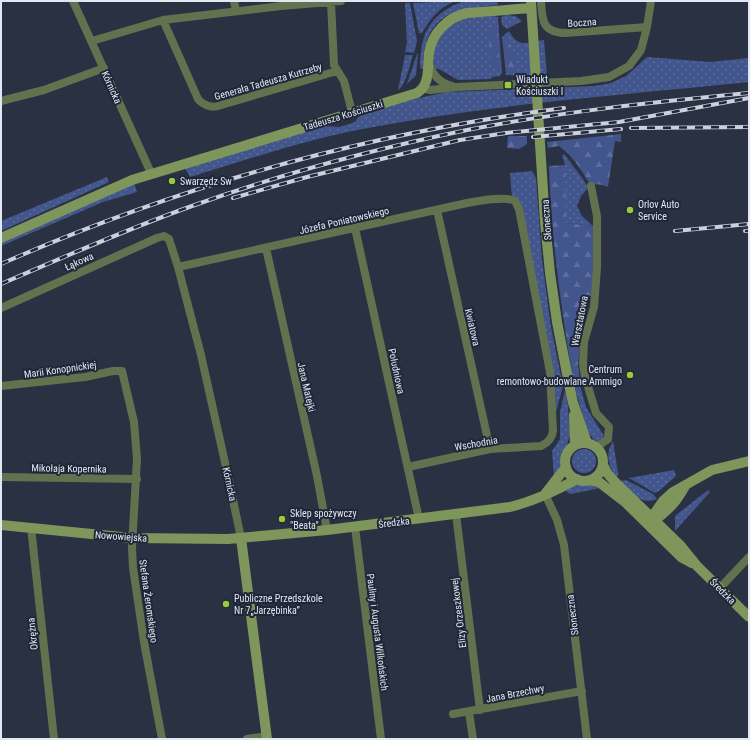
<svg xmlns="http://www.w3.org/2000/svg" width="750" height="740" font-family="'Roboto Condensed',sans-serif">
  <defs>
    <pattern id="grass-dots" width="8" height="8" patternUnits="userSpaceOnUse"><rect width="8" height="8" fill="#42568d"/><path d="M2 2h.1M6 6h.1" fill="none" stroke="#5d6e9e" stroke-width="1.8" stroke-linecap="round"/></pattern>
    <pattern id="forest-firs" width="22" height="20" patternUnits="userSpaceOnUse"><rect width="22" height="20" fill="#42568d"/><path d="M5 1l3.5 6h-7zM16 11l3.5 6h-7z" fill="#5d6e9e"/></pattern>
  </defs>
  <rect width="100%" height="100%" fill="#2a3142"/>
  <path fill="url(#grass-dots)" d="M456,1C439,7 431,18 422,33H419L413,3Z
    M465,1H497L498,5C466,8 434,9 425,47C423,54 423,62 423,69H421C419,64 420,59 421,53C423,26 439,9 465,1Z
    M405,3H410L417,41L414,53L405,52L407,43Z
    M507,15L515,16L522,21L507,29L502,25L501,17Z
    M493,16L498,17L502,73L500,76L492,77L491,79L458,80L439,69H435C429,50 441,29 459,20C470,16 482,17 493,16Z
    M509,31C518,49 528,42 544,40L547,76L506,75L502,37Z
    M418,53L416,75L407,84L417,54Z
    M405,55H413C410,64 406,85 398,90Z
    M647,57L710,62L749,58V82C622,95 494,104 368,128C307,139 249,159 190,177L185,168L325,126L340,127L355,122L361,114L386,106L428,96L448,92L595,86L611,83L626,76Z
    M564,154L583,179L588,188L581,196L577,206L582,216L593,226L565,223V165L562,156Z
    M532,171L536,178L542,260L551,327L563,386L556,412L519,204L512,198L510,173Z
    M107,177L109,182L1,231V221Z
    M134,182L137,192L103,202L1,246V241Z
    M578,365L581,389L586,407L604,436L603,439L599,442L594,440L587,431L572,378L571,367Z
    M565,390L568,406L570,435L567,445L562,451L560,467L554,476L552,451L560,439V412Z
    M613,441L618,473V476L616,477C608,466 605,453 613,441Z
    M572 461a12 12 0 1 1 24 0a12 12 0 1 1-24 0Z
    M674,470L676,476L659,491L655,493L629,478Z
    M626,480L653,494L657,499C641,506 631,492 620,481Z
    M572,485H591L600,488L571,494L568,493L564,488Z
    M708,490L710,492L675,531V516Z"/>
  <path fill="url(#forest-firs)" d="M497,25L500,71C486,67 490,42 489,30Z
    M506,37L517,57V72L506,71L504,39Z
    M621,134V142L615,141L608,187L602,185L594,184L591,186C582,171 573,156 559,146L548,148L547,142Z
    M508,136H527V144L519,149L507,148Z
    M565,165L566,223L593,226V295L580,298V344L578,365L571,367C560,300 551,234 549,166Z"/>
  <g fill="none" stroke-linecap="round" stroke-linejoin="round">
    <path stroke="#63724e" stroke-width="8" d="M73,1L151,173
      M234,1L236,11
      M541,1C542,20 542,32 565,33L647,27
      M331,2L334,65L344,81L352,112
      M163,20L198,99C203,105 211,108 218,106L337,71
      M92,41L163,20L281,6L341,1
      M429,64C433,76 440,83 452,86
      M422,88L430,90L457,87L581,81L609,77L629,66L641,50L647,27L651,1
      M1,101L44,90L104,68
      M591,186L597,216V268L594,307L584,342L583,364L585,377L596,413L609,427L608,439L597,447
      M437,210L490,449
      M355,228L419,519
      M266,248L317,476L327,530
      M178,267L467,203C477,201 506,196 515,201L519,209L550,372L553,431C552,439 548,443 541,446L490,449L408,467
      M1,308L157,238L164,236L169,239L178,267L201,355L226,467L241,538
      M1,386L85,377L113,371H122L134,422L137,459L132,547L133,568L144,642L162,739
      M1,477L137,479
      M545,494L557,520L564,545L587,739
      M456,514L480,710
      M31,527L54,739
      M355,527L381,739
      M720,588L749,557
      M469,712L473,739
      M453,714L582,691
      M247,739L267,736"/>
    <path stroke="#7e965c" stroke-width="10" d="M531,2L545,222L550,273L557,322L570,389L573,403L587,443
      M1,238L132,180L417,93C431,84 427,67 429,53C432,33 448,17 467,13L531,8
      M574,415L575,445
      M565 462a19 19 0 1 1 38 0a19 19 0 1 1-38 0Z
      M603,465L607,473L615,482L680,545L697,566L749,617
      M590,480L599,482L625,502L681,557L692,563
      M545,494L566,467
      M650,523L652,517L663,501L673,492L712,470L749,461
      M651,524C668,509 674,506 685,486
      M1,525L132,538L228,539L327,530L510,507C534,501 556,491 577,479
      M241,538L267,739"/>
    <g stroke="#cbd0dc" stroke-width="4">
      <path id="rail" d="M631,128L749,127
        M533,137L621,129
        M233,198L307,177L460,140L506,133L619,122L749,98
        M675,231L749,224
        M745,231H749
        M1,264C181,185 369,133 564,108
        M1,284C64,257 127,229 192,206C281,174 374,149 467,130C560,112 654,102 749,93"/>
    </g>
    <use href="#rail" stroke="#202738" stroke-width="2.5" stroke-dasharray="8" stroke-linecap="butt"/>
  </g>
  <g fill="#99cb36" stroke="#202738" stroke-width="1.5">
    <rect x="504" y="81" width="8" height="8" rx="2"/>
    <circle cx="172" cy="181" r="4"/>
    <circle cx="630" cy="210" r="4"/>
    <circle cx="630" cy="375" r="4"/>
    <circle cx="282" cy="519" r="4"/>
    <circle cx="226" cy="604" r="4"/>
  </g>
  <g text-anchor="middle" stroke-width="4" stroke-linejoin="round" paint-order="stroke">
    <g font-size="10" fill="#e2e7f2" stroke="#202738">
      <text transform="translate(582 22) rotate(-4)" y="4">Boczna</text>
      <text transform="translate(268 81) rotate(-16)" y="4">Generała Tadeusza Kutrzeby</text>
      <text transform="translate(112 87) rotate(66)" y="4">Kórnicka</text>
      <text transform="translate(343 115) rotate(-17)" y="4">Tadeusza Kościuszki</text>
      <text transform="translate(344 220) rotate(-13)" y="4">Józefa Poniatowskiego</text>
      <text transform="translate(546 220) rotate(-94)" y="4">Słoneczna</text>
      <text transform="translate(79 261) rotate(-24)" y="4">Łąkowa</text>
      <text transform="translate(579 321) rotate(-79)" y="4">Warsztatowa</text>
      <text transform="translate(473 327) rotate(77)" y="4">Kwiatowa</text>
      <text transform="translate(60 369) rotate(-8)" y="4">Marii Konopnickiej</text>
      <text transform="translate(397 371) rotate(78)" y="4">Południowa</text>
      <text transform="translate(307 387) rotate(77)" y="4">Jana Matejki</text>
      <text transform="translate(476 443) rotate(-10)" y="4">Wschodnia</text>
      <text transform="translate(69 468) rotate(1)" y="4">Mikołaja Kopernika</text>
      <text transform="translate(230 484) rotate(78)" y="4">Kórnicka</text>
      <text transform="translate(394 522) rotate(-7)" y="4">Średzka</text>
      <text transform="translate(121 536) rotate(4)" y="4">Nowowiejska</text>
      <text transform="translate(723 591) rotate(45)" y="4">Średzka</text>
      <text transform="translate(149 601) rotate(82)" y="4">Stefana Żeromskiego</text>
      <text transform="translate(458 613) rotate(-97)" y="4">Elizy Orzeszkowej</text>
      <text transform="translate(572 615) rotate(-97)" y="4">Słoneczna</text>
      <text transform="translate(378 632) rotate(83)" y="4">Pauliny i Augusta Wilkońskich</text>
      <text transform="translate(32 634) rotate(-96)" y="4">Okrężna</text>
      <text transform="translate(515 693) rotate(-11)" y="4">Jana Brzechwy</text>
    </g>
    <g font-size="10" fill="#e2e7f2" stroke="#202738" text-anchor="start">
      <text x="516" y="83">Wiadukt<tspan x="516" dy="12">Kościuszki I</tspan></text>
      <text x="180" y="185">Swarzędz Sw</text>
      <text x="638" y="208">Orlov Auto<tspan x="638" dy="12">Service</tspan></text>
      <text x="622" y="373" text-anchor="end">Centrum<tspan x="622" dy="12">remontowo-budowlane Ammigo</tspan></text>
      <text x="290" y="517">Sklep spożywczy<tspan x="290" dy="12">"Beata"</tspan></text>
      <text x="234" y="602">Publiczne Przedszkole<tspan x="234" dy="12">Nr 7„Jarzębinka”</tspan></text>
    </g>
  </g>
  <rect width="750" height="740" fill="none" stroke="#e2e7f2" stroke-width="4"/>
</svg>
